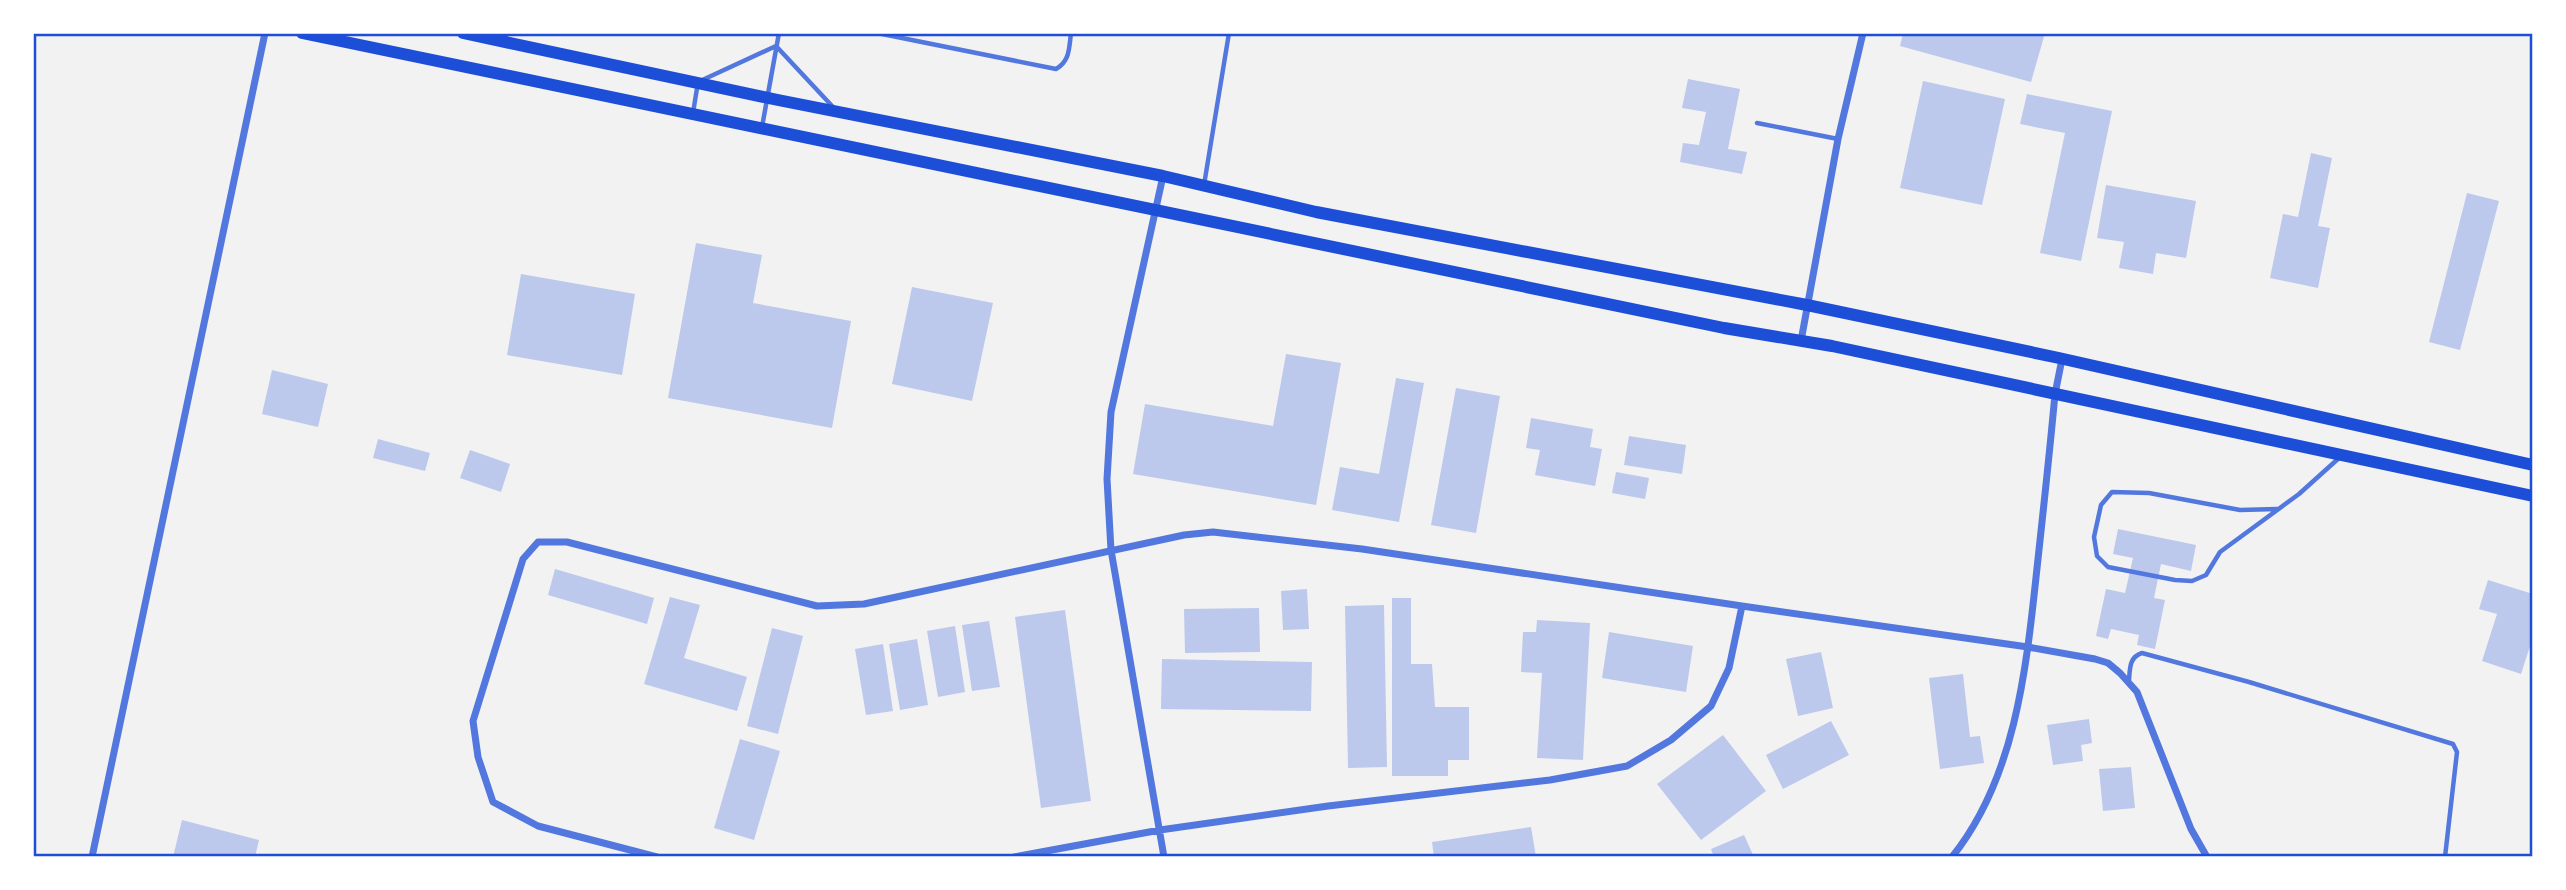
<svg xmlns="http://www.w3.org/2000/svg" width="2566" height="890" font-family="'Libre Baskerville',serif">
  <rect width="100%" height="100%" fill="#f2f2f2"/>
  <path fill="#bdc9ec" d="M1903,33H2045L2031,82L1900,46Z
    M1688,79L1740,89L1728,149L1747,152L1742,174L1680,162L1683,143L1699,145L1706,112L1682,108Z
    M1923,81L2005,99L1982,205L1900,188Z
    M2027,94L2112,111L2081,261L2040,253L2065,133L2020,124Z
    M2311,153L2332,158L2318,226L2330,228L2318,288L2270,278L2283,214L2298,217Z
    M2106,185L2196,201L2186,258L2156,253L2153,274L2119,268L2124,242L2097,238Z
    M2467,193L2499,201L2460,350L2429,342Z
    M696,243L762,255L753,303L851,321L832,428L668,398Z
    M521,274L635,294L622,375L507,355Z
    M912,287L993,303L972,401L892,384Z
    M1286,354L1341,363L1316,505L1133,474L1145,404L1273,426Z
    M272,370L328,384L318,427L262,414Z
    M1396,378L1424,383L1399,522L1332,510L1340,467L1379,474Z
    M1456,388L1500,396L1476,533L1431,525Z
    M1531,418L1593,429L1590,447L1602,449L1595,486L1535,475L1540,450L1526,448Z
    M1629,436L1686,445L1682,474L1624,465Z
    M378,439L430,453L425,471L373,458Z
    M470,450L510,464L501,492L460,478Z
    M1616,472L1649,478L1645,499L1612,493Z
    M2118,529L2196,545L2191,571L2161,564L2154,598L2165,600L2155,649L2137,645L2139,635L2111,629L2108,639L2096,636L2106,589L2125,593L2133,558L2113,554Z
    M555,569L654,598L647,624L548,595Z
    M2488,580L2533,594V637L2521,674L2482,661L2497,614L2479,609Z
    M1307,589L1309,629L1283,630L1281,591Z
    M670,597L700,605L684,658L747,677L737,711L644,684Z
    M1392,598H1411V664H1432L1435,707H1469V760H1448V776H1392Z
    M1384,605L1387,767L1348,768L1345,606Z
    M1259,608L1260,652L1185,653L1184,609Z
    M1065,610L1091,801L1041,808L1015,617Z
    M1537,620L1590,623L1583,760L1537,758L1542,673L1521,672L1523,632H1536Z
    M989,621L1000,687L972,691L962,625Z
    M955,626L965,692L938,697L927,631Z
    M772,628L803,636L778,734L747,726Z
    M1609,632L1693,646L1686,692L1602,678Z
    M917,639L928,705L900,710L889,644Z
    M883,644L893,711L866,715L855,649Z
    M1821,652L1833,708L1798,716L1786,659Z
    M1162,659L1312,662L1311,711L1161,709Z
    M1963,674L1970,737L1980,736L1984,763L1940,769L1929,678Z
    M2089,719L2092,743L2081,745L2083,761L2053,765L2047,725Z
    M1831,721L1849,755L1783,789L1766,755Z
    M1723,735L1766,791L1701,840L1657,784Z
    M740,739L780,751L754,840L714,828Z
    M2131,767L2135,808L2103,811L2099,769Z
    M182,820L259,840L255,857H173Z
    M1531,827L1536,857H1434L1432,842Z
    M1744,835L1754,857H1714L1711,849Z"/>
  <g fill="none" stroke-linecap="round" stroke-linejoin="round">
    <path stroke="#5277de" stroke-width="4.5" d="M877,33L1056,69C1070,61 1069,48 1071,33
      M693,113L698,82L776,46L833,107
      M1757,123L1838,139
      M762,127L779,33
      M1204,185L1229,33
      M2277,509L2240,510L2149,493L2112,492L2101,505L2094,537L2097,556L2108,567L2175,580L2192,581L2206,575L2220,552L2299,494L2339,458
      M2129,680C2130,669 2129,657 2142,653L2249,682L2453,744L2457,752L2445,857"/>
    <path stroke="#5277de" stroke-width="7" d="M1163,176L1111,412L1107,479L1111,550L1164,857
      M1801,341L1838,139L1863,33
      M92,857L265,33
      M657,857L538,826L493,802L478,757L473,721L523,559L538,542H567L817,606L864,604L1184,535L1213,532L1362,549L1742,606
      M1014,857L1160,830L1328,806L1550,780L1627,766L1671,740L1711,706L1729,668L1742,606L2028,647L2095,659L2108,663L2120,673L2137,692L2191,829L2207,857
      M1952,857C2018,775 2027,660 2038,559C2044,504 2050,449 2055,394L2062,359"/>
    <path stroke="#1d4ed8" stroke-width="12" d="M302,33L1724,328L1832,346L2533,496
      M463,33L778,100L1163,176L1316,212L1807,305L2059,358L2533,465"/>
  </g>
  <rect width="2566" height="890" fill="none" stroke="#ffffff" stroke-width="70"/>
  <rect x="35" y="35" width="2496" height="820" fill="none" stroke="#1d4ed8" stroke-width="2.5"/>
</svg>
